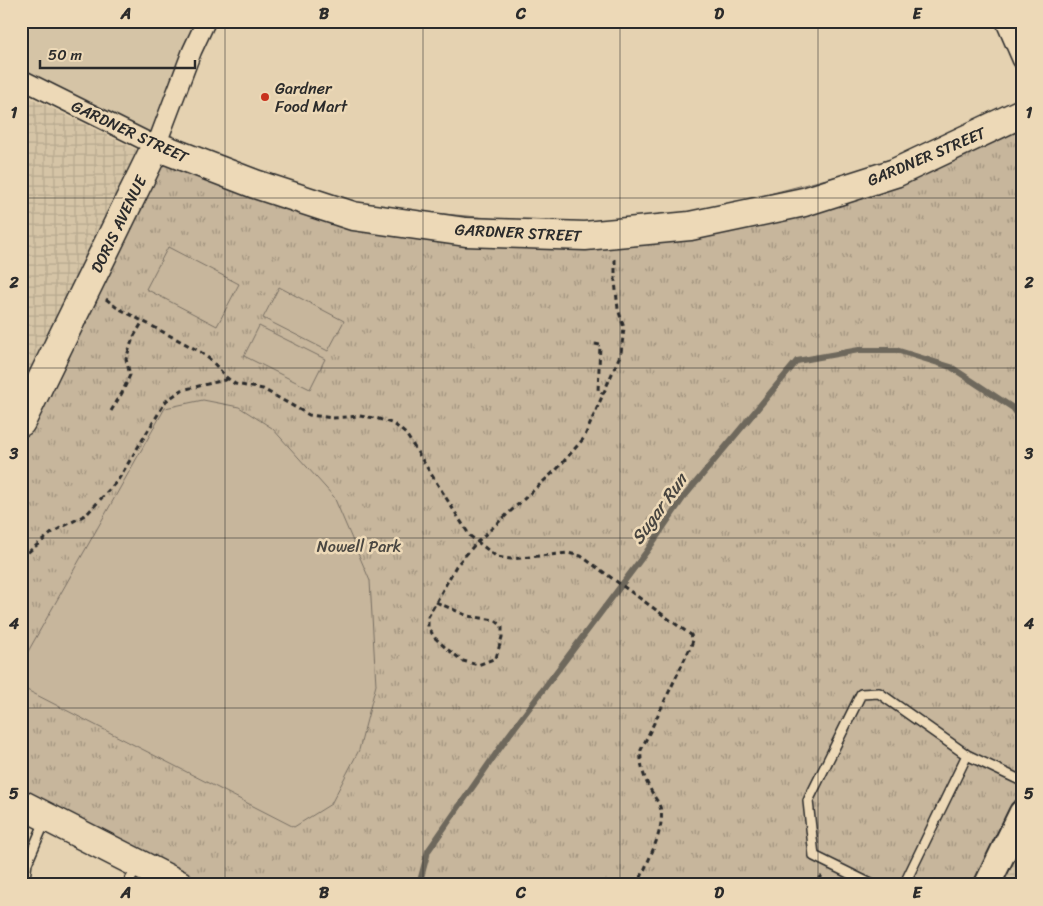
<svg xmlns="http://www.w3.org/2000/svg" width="1043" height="906" font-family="Sriracha,sans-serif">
  <defs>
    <pattern id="industrial-grid" width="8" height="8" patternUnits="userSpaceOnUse" patternTransform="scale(1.25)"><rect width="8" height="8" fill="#d5c4a6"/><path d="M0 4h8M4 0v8" fill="none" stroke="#b7a98f"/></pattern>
    <pattern id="park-tufts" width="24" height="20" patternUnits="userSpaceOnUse" patternTransform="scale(1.25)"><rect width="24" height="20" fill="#c7b69c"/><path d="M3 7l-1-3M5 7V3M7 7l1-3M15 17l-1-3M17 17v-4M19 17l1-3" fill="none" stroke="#a2947f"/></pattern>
  </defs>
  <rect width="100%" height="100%" fill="#e5d2b1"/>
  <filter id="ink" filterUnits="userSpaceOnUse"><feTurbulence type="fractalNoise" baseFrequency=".02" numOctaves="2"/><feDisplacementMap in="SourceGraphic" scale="10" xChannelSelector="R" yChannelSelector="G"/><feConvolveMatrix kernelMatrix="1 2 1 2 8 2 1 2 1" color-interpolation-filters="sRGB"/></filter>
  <g filter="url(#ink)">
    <path fill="#d5c4a6" d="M33,21H203L153,136L21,70V44Z"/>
    <path fill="url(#industrial-grid)" d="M21,93L139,151L21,394Z
      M1022,837V885H999Z"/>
    <path fill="url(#park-tufts)" stroke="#797064" d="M1022,102V793L977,885H204L21,792V446L171,140L365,207L591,227L697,213L902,159Z"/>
    <path fill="#c7b69c" stroke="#797064" d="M168,247L239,284L217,326L146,289Z
      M279,287L344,321L328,351L263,318Z
      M259,326L325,359L310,389L244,356Z
      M203,400L239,407L272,428L334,497L370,581L376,685L359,750L331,804L294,827L23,688L21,664L165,408Z"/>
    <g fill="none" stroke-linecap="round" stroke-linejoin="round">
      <path stroke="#6e685c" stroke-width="6" d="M419,885L428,851L509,735L647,551L683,498L797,361L859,350H896L951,367L1013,408L1022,420"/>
      <g stroke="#2b2b2b" stroke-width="12">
        <path id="lane" d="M21,377L37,385
          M24,885L27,863L46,819
          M127,885L138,866
          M873,885L814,856L808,801L861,694L879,693L967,755L1022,781
          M904,885L967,755"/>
      </g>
      <g stroke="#2b2b2b" stroke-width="21">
        <path id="street" d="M1005,21L1022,60
          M21,79L156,146L192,51L206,21"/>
      </g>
      <g stroke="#2b2b2b" stroke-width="29">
        <path id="secondary" d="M987,885L1022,813"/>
      </g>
      <g stroke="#2b2b2b" stroke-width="31">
        <path id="primary" d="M21,422L156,146L255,184L353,216L466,232L585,236L690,226L804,202L895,173L1022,113
          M21,804L180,885"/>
      </g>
      <path stroke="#2b2b2b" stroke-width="3" stroke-dasharray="5 4" stroke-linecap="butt" d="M106,299L116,307L199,351L212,361L226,377L235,384L263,389L309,415L333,418L359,416L376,418L394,424L406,434L470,536L497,557L511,559L568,553L581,556L691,635L693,640L691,646L641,750C640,767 644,779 653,794C655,798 659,803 660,807C667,826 647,862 640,880L642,885
        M595,344L600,345L598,391L604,394
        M111,411L122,393L130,375L126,359L133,338L143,321
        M21,558L53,532L87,514L118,480L166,401L182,390L229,379
        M436,602L468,616L495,620L502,626V637L496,658L478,665L463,661L447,649L435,638L428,627V617L456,566L477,542L558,468L584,438L621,353L624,328L618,309L615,281V255
        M813,885L822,876"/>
      <use href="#lane" stroke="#edd9b7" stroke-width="9"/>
      <use href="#street" stroke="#edd9b7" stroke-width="18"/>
      <use href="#secondary" stroke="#edd9b7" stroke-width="25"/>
      <use href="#primary" stroke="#edd9b7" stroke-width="28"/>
    </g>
  </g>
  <path fill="none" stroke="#2b2b2b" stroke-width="1" stroke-opacity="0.55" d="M225,21V885M423,21V885M620,21V885M818,21V885M21,198H1022M21,368H1022M21,538H1022M21,708H1022"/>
  <circle fill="#c8321e" stroke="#edd9b7" stroke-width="2" cx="265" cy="97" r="5"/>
  <g text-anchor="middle" stroke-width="5" stroke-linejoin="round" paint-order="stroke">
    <g font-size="16" fill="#2b2b2b" stroke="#edd9b7" text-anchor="start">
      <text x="275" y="94">Gardner<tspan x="275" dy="18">Food Mart</tspan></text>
    </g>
    <g font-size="16" fill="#2b2b2b" stroke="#edd9b7">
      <text transform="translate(130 131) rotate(25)" y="6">GARDNER STREET</text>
      <text transform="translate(926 156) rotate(-23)" y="6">GARDNER STREET</text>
      <text transform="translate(118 224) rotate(-64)" y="6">DORIS AVENUE</text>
      <text transform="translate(518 232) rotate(3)" y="6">GARDNER STREET</text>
    </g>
    <g font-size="16" fill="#4a4742" stroke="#edd9b7">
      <text x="359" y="552">Nowell Park</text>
    </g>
    <g font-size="18" font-style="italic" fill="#47443f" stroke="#edd9b7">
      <text transform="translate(659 509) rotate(-54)" y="6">Sugar Run</text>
    </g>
  </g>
  <rect width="1043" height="906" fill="none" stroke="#edd9b7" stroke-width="55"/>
  <path d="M40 60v8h155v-8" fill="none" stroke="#2b2b2b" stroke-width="2.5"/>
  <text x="48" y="60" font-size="15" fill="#2b2b2b" stroke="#edd9b7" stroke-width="4" paint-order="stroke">50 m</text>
  <rect x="28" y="28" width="988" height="850" fill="none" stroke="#2b2b2b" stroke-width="2"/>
  <g font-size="16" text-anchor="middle" font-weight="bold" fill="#2b2b2b">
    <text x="126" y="19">A</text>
    <text x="324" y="19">B</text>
    <text x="521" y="19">C</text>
    <text x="719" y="19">D</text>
    <text x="917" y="19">E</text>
    <text x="14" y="118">1</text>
    <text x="1029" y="118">1</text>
    <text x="14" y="288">2</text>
    <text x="1029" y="288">2</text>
    <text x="14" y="459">3</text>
    <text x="1029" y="459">3</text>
    <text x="14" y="629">4</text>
    <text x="1029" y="629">4</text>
    <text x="14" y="799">5</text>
    <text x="1029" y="799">5</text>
    <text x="126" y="898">A</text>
    <text x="324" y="898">B</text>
    <text x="521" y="898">C</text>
    <text x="719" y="898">D</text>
    <text x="917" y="898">E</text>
  </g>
</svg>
